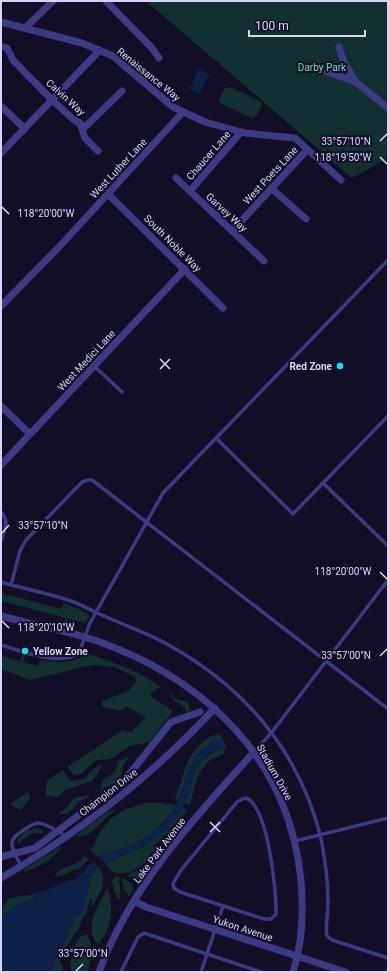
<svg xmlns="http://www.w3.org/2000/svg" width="389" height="973" font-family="Roboto,sans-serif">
  <rect width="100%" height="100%" fill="#130f26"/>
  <path fill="#12302f" d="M146,1H388V158L352,178Z
    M230,87L261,102L262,106L256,116L252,118L220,103L219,100L224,89Z
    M1,593L61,609L64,603L79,609L88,614L89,617L85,623L1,601Z
    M86,653C109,661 141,671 160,687L150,693L152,697L173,711L150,742L129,746L111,759L96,760L81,774L74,775L67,767L123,730L128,732H131L146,717L127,707L120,711L102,707V701L128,691L136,682L135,677L115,667L92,665L30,680L1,669V656L20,661L22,655L25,656L23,662L38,666L41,660C54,663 77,664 86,653Z
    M169,692L176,699L188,702L190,711L187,712C183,702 172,704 169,692Z
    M218,733L222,738L227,748L224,749V754C197,762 197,781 190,804L185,803C189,795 190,789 192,781C195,764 208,753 224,748L214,741C188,756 189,776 178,801L175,799C187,769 185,748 218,733Z
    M128,756L129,758L123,765L121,779L104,788L100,793L102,781L115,772L118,762Z
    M103,765L92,781L65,790L58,797L45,796L47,781L63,770L69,780L72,781L84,779L97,766Z
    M28,792L31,798L21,809L19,810L10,804Z
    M87,795L89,797L80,801L69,813L57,815L66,808L74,798Z
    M144,803H161L176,805C163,825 147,840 125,848C116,851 105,851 98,857L90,850C95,845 96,840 99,834C109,816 125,807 144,804Z
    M183,808L187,810C178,824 166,835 153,846L154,848C149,862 130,878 114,872C110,870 108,866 105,863L145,846L167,829Z
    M116,809L89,834L77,837L75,836L107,812Z
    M37,828L42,831L43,833H32L18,844V839C21,833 31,828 37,828Z
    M60,847V850L48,861L26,872L23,870Z
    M162,849L139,881L128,876L129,874L144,867L157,852Z
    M84,856L89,859L80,868L54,878L59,870L79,862Z
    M99,867C108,882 101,893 92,906H91L92,899H90L86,915H84L78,931H76L59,960L62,965L63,972H51L63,943L68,937L74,918L85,902L90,879Z
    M115,877H119C120,885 121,893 119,901L115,893L112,881Z
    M124,878L131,884L134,888L129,896L124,889L122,880Z
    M108,889C114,906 112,931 98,944C82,929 99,905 106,890Z
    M38,893L30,901L17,904L1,917V912L8,899C19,895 27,896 38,893Z
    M86,934C95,944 91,960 88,971L79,972L81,960L85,952L84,950L82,949L80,952L81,958L78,972H71C70,959 72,940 86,934Z"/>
  <path fill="#0c2248" d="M199,69L209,74L210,75L208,77H207C206,84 202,87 200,93L189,88L190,86H192C193,79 196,74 199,69Z
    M220,738L224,748C208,752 196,763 192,779C191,785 191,791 188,797C184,809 176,821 166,830C146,849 128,851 105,863L98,857C105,852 113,851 121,849C141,843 158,831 170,814C176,806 181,797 184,787C186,782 186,777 187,772C193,756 206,745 220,738Z
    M93,861L99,867L90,879L83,912L74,918L68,937L63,943L51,972H1V917L17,904L30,901L38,893L77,878Z"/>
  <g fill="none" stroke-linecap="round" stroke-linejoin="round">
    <path stroke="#3d3a85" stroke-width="3.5" d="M94,366L122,392
      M216,438L293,514L388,416
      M323,483L388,546
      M1,512C10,521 4,531 1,541
      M1,582C24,589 48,593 71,601C83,605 93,612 104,616C124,625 145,632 165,643C242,685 297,748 320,834C325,857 328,880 328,903C328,914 325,926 327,936L332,940L388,958
      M11,585L20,551L26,540L82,482L88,480H92L388,709
      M1,645C22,651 60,667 79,653L90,623L163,493L388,260
      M254,752L272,732L388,580
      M246,798C268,806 276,889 276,910V914L271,919H264L180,892L174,888L173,884L181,870L237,802L242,799Z
      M295,841L388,818
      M21,866C13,849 4,841 24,830C28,827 33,823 38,823C47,823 58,832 66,836
      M121,972L138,937L144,933L261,972
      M201,972L223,906"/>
    <path stroke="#3d3a85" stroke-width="7" d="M106,1L152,48L159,58
      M1,22L82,43L113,56L173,107L205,122L245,133L295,138L341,180
      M25,28L53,1
      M1,46L7,48L13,60L52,100L73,119L85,127L122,91
      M339,47L343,60L356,83
      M327,72L345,78L357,83L388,108
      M1,106L25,129
      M80,123L85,138L98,151
      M1,153L100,50
      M176,178L264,261
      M271,188L306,219
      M190,191L241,132
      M108,194L223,308
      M232,231L307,150
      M1,306L59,247L183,112
      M1,406L30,434
      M1,465L185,269
      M1,616C34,625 68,631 100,642C194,676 272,743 295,844C304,883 306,933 293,972
      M1,857L35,848L123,782L171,722L200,712
      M1,878C80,832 153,775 215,708
      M134,901L146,907L346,972
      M99,972C130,887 194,818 254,752"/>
  </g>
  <path fill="none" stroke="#d9d4ff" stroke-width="1.5" d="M380,141L387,134M380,157L387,164M2,207L9,214M160,359L170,369M160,369L170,359M2,533L9,525M380,572L387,579M2,621L9,628M380,656L387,649M210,822L220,832M210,832L220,822M76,971L83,964"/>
  <g fill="#00e5ff" stroke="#130f26" stroke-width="1.5">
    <circle cx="340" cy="366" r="4"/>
    <circle cx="25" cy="651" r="4"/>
  </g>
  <g text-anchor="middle" stroke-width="4" stroke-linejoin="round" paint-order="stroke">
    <g font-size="10" fill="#5fe0c0" stroke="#130f26">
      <text x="322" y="71">Darby Park</text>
    </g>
    <g font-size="10" fill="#d9d4ff" stroke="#130f26">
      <text transform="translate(149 74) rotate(39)" y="4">Renaissance Way</text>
      <text transform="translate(66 97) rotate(42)" y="4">Calvin Way</text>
      <text transform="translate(208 155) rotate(-49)" y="4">Chaucer Lane</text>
      <text transform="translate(118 168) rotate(-47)" y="4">West Luther Lane</text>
      <text transform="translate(270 175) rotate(-47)" y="4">West Poets Lane</text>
      <text transform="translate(227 212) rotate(43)" y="4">Garvey Way</text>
      <text transform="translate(173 243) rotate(45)" y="4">South Noble Way</text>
      <text transform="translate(86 360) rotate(-47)" y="4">West Medici Lane</text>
      <text transform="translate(275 772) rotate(61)" y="4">Stadium Drive</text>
      <text transform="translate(108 792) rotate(-38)" y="4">Champion Drive</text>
      <text transform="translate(159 850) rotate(-53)" y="4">Lake Park Avenue</text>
      <text transform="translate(243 928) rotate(18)" y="4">Yukon Avenue</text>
    </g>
    <g font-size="10" font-weight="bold" fill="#d9d4ff" stroke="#130f26" text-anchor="end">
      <text x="332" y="370">Red Zone</text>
      <text x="33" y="655" text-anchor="start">Yellow Zone</text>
    </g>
  </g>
  <g font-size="10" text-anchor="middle" fill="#d9d4ff" stroke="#130f26" stroke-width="4" stroke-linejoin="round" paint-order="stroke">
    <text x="346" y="145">33°57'10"N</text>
    <text x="343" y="161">118°19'50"W</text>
    <text x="46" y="217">118°20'00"W</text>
    <text x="43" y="529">33°57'10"N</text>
    <text x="343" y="575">118°20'00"W</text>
    <text x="46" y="631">118°20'10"W</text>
    <text x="346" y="659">33°57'00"N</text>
    <text x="83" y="957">33°57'00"N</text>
  </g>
  <rect width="389" height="973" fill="none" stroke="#d9d4ff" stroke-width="4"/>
  <path d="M249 30v6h116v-6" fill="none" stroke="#d9d4ff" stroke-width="2"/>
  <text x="255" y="30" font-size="12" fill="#d9d4ff" stroke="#130f26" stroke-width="3" paint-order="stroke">100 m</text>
</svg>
